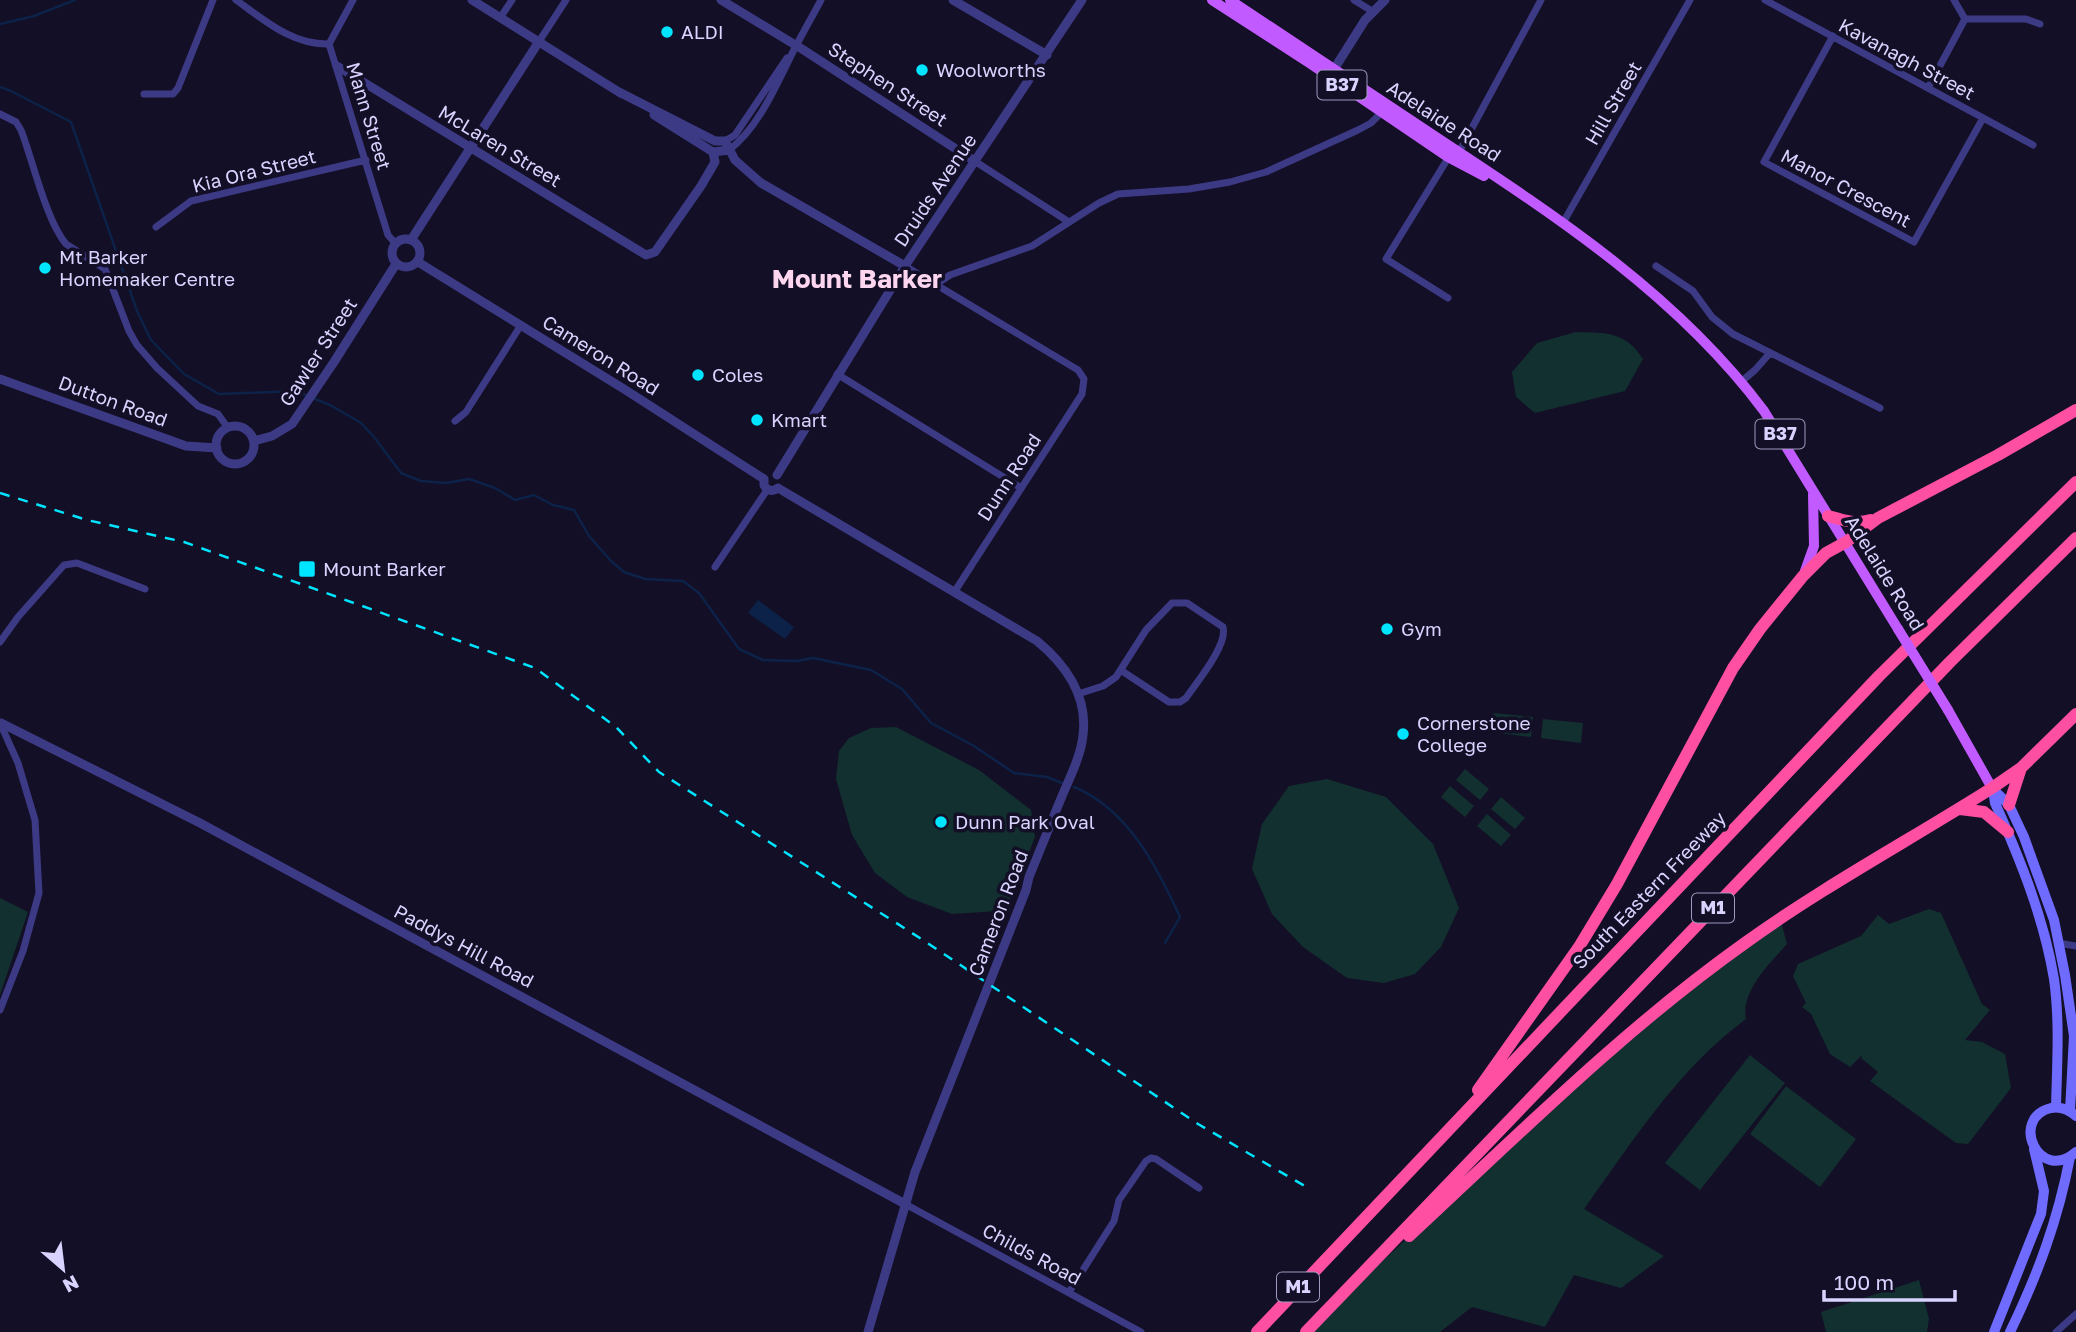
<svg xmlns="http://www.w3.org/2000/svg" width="2076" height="1332" font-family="'Golos Text',sans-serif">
  <rect width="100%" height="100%" fill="#130f26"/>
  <path fill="#12302f" d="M1576,332C1606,333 1625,331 1643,359L1625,391L1535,413L1516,397L1512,372L1537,343Z
    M1493,713L1533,717L1531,737L1491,732Z
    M1543,719L1583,723L1581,743L1541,738Z
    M896,727L979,770L1031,810L1035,837L1012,897L999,911L952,914L907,897L875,873L852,835L836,779L839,751L849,738L871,728Z
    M1465,769L1489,789L1480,800L1456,780Z
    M1327,779L1386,797L1433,844L1459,908L1441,947L1415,974L1384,983L1347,978L1303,947L1272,914L1252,869L1262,824L1289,786Z
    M1450,786L1474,806L1465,817L1441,797Z
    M1501,797L1525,818L1515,829L1491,809Z
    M1487,814L1511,835L1501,846L1477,826Z
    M0,898L28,912L0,995Z
    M1929,909L1941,913L1982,1004L1990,1010L1965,1040L1982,1042L2005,1054L2011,1088L1968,1144L1956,1143L1870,1081L1878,1072L1861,1058L1862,1055L1850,1067L1830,1054L1811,1014L1802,1007L1806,1003L1793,976L1798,964L1861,936L1878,915L1889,924Z
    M1780,918L1787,944C1771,962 1740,992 1746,1019C1678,1069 1633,1141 1584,1209L1664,1256L1621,1288L1574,1275L1545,1327L1472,1307L1440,1332H1306L1592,1067Z
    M1750,1055L1785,1083L1700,1190L1665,1163Z
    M1786,1086L1856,1139L1820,1187L1750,1134Z
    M1919,1280L1929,1319L1927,1332H1826L1821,1312Z"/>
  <path fill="#0c2248" d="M758,600L794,627L785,639L748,613Z"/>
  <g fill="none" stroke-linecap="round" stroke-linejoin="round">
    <path stroke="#0c2248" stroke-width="2.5" d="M0,24L34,16L75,0
      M0,87L11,91L71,122L137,311L151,340L184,374L219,394L296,391L332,406L361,423L374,437L401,473L421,481L446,483L469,479L495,488L515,500L534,495L553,505L574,510L589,536L611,561L624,572L645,579L683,581L699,593L739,649L763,660L797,661L813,658L871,670L902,689L931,723L974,746L1014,773L1047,777L1062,783
      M1074,787C1128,809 1157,867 1180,917L1165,943"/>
    <path stroke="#3d3a85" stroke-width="7" d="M236,0C264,20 292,45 329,44
      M353,0L329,44L388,235L396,244
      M1354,0L1372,11
      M1765,0L2033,145
      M1954,0L1965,19
      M500,18L512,0
      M1833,36L1764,162L1914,242L1983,118
      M538,43L566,0
      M1928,88L1965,19H2026L2040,24
      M144,94H173L178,88L213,0
      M0,114L16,122L21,130C33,161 46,220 66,244L105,269L129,331L137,345L157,368L198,406L218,414L228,428
      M725,141L735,135L787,58
      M729,150C761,126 779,78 797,44C805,29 813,15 821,0
      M1459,152L1541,0
      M976,162L1069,222
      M1564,221L1690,0
      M156,227L191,201L366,160
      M905,266L1078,370L1084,379L1082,394L955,591
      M1656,266L1693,291L1712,317L1733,334L1880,408
      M935,285L950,275L1032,246L1099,203L1118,194L1189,189L1230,182L1266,172L1358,130L1371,123L1382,112
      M1448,298L1386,259L1450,155
      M837,374L1021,488
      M1742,381L1755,370L1770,353
      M455,421L466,412L521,325
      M715,567L767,490
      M0,642L18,617L64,565L77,563L145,589
      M1078,694L1103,686L1116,677L1146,630L1172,603H1187L1223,627C1228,645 1197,682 1186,698L1180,702H1169L1122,671
      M2058,943L2076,946
      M0,1010L23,951L39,893L35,820L18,763L0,723
      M907,1205L1141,1332
      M1069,1292L1114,1221L1119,1200L1146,1161L1151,1158L1156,1159L1199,1188
      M2056,1332L2076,1314"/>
    <path stroke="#3d3a85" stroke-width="9" d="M472,0L622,94
      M721,0L802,49L976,162
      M953,0L1047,55
      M337,66L646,255L655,252L701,186L715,162L713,152
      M1331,74L1365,20L1385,0
      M619,92L715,141H725L735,160L761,183L905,266
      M654,115L713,152L729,150
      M392 253a14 14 0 1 1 28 0a14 14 0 1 1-28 0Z
      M411,240L538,43
      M418,262L624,389L764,479
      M0,379L186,446L217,448
      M216 445a19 19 0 1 1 38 0a19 19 0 1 1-38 0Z
      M254,441L272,436L292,424L334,362L396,264
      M777,475L905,266L1082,0
      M764,479V485C767,491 773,492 778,488
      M778,488L1037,641C1065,664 1088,696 1083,735C1081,756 1070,777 1062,796C1051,823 1040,850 1029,877L1026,890L915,1172L868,1332
      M1,723L200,823L907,1205"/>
    <path stroke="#6f6bff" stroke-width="10" d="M1992,788L2009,805L2024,837L2054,920L2065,975L2074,1036L2070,1111
      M1993,790L1995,803C2020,859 2044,918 2054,979C2060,1022 2057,1065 2056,1107
      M2076,1116C2069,1110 2061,1106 2051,1108C2009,1118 2039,1184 2076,1152
      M1994,1332L2041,1214L2044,1191L2034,1149
      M2010,1332C2038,1274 2058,1220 2070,1157"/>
    <path stroke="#c25bff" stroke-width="10" d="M1212,0L1311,64L1448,157L1484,176
      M1230,0C1300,47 1371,94 1442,141C1559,218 1679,297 1764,411L1898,629
      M1805,571L1814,546L1813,494
      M1948,710L1992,788"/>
    <path stroke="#ff4fa3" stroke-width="12" d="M1828,516C1842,520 1856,525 1871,520
      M2009,805L2021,768
      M1960,809L1984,812L2008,832
      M1478,1090L1579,947L1617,884L1733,668L1760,629L1803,576L1826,553L1846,542L1878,518L1998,455L2076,410
      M1409,1236C1518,1135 1624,1029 1745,943C1824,886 1910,840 1992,788L2021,768L2076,714
      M1257,1332L1879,676L2076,482
      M1306,1332L1950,662L2076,538"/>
    <path stroke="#00e5ff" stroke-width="2.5" stroke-dasharray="10 9" stroke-linecap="butt" d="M0,493L87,520L184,542L535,668L616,727L659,772L923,940L1198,1124L1310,1189"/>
    <path stroke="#c25bff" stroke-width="10" d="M1898,629L1948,710"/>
  </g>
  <g fill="#00e5ff" stroke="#130f26" stroke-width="2.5">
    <circle cx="667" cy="32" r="7"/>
    <circle cx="922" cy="70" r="7"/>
    <circle cx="45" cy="268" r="7"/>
    <circle cx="698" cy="375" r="7"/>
    <circle cx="757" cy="420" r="7"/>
    <rect x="298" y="560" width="18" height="18" rx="3.5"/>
    <circle cx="1387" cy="629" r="7"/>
    <circle cx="1403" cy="734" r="7"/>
    <circle cx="941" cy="822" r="7"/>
  </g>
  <g text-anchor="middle" stroke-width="7" stroke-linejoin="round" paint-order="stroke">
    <g fill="#130f26" stroke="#9e99be" stroke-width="2">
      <rect x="1317.5" y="70.5" width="49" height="29" rx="5"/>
      <rect x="1755.5" y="419.5" width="49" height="29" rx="5"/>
      <rect x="1692" y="893.5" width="42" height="29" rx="5"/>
      <rect x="1277" y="1272.5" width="42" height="29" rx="5"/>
    </g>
    <g font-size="18" font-weight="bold" fill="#d9d4ff">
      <text x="1342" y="91">B37</text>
      <text x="1780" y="440">B37</text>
      <text x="1713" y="914">M1</text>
      <text x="1298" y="1293">M1</text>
    </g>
    <g font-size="19" fill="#d9d4ff" stroke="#130f26" text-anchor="start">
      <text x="681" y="39">ALDI</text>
      <text x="936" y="77">Woolworths</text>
      <text x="59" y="264">Mt Barker<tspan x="59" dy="22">Homemaker Centre</tspan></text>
      <text x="712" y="382">Coles</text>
      <text x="771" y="427">Kmart</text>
      <text x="323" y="576">Mount Barker</text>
      <text x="1401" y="636">Gym</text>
      <text x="1417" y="730">Cornerstone<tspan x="1417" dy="22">College</tspan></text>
      <text x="955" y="829">Dunn Park Oval</text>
    </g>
    <g font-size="19" fill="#d9d4ff" stroke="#130f26">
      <text transform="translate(1907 59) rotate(28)" y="7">Kavanagh Street</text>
      <text transform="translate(888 84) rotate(33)" y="7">Stephen Street</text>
      <text transform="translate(1613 103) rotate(-60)" y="7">Hill Street</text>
      <text transform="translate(369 116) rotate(73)" y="7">Mann Street</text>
      <text transform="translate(1444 121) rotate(33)" y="7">Adelaide Road</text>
      <text transform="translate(500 146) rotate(31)" y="7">McLaren Street</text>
      <text transform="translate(254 171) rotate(-14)" y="7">Kia Ora Street</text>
      <text transform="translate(1846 188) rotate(28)" y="7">Manor Crescent</text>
      <text transform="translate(935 190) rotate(-56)" y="7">Druids Avenue</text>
      <text transform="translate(318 352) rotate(-57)" y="7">Gawler Street</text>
      <text transform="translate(601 355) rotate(32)" y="7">Cameron Road</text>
      <text transform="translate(113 401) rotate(20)" y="7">Dutton Road</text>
      <text transform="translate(1009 477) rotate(-57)" y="7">Dunn Road</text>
      <text transform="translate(1885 573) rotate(58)" y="7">Adelaide Road</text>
      <text transform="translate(1649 890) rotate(-46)" y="7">South Eastern Freeway</text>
      <text transform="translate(998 913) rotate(-69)" y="7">Cameron Road</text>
      <text transform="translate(464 946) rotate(28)" y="7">Paddys Hill Road</text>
      <text transform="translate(1032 1254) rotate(28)" y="7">Childs Road</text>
    </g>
    <g font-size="26" font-weight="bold" fill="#ffd6f0" stroke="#130f26">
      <text x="857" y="288">Mount Barker</text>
    </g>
  </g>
  <g transform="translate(63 1269) rotate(152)" stroke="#130f26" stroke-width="5" paint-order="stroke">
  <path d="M0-5L12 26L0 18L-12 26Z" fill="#d9d4ff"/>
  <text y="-10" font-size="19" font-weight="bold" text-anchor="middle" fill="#d9d4ff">N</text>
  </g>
  <path d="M1824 1290v10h131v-10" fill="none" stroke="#d9d4ff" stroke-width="3.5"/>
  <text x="1834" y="1290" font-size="21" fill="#d9d4ff" stroke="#130f26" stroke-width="5" paint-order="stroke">100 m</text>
</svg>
